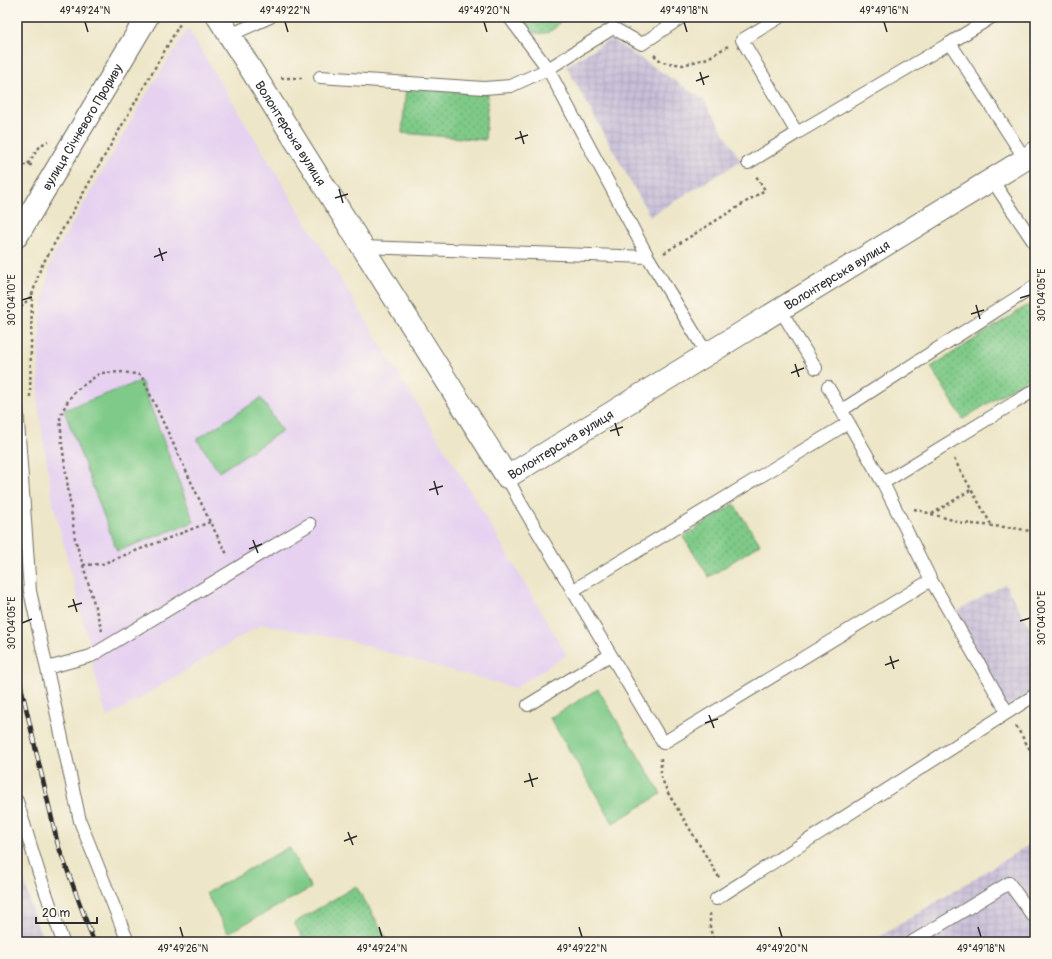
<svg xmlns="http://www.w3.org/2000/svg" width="1052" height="959" font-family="Pangolin,sans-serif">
  <defs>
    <pattern id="industrial-grid" width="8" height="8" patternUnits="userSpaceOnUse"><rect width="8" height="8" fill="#c8bfd8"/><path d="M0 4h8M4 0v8" fill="none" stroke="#aca4ba"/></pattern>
    <pattern id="green-dots" width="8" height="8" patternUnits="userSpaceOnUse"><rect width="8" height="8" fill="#7fca88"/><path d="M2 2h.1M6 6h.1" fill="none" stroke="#68a46f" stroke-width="1.8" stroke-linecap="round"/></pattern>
  </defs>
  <rect width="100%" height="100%" fill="#fbf7ec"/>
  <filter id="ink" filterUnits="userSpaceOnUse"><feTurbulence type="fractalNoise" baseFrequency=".025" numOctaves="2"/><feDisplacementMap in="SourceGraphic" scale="8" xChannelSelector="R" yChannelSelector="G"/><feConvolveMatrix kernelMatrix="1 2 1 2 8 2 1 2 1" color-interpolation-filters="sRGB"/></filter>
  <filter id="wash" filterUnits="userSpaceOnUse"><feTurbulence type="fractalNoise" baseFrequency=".012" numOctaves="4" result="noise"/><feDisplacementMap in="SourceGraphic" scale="16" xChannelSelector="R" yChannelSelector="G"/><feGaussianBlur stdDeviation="0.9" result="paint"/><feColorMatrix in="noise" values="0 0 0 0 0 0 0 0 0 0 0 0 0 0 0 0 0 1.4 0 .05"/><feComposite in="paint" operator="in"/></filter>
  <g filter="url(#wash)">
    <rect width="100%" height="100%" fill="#ede6c8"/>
    <path fill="#e6d2f0" d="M188,29L475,499L567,655L515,688L395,655L351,641L262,624L107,718L95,675L88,639L53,503L38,405L40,318L51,261L143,100Z"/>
    <path fill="url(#industrial-grid)" d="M611,39L704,100L741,161L650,216L566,66Z
      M1005,584L1035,636V690L1006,707L952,614Z
      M1035,841V942H871Z
      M17,852L33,914L44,942H17Z"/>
    <path fill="url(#green-dots)" stroke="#557a5a" d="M517,17H562C553,40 527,38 517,17Z
      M406,87L488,94L485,140L402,133Z
      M1028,305L1035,316V374L963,419L931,367Z
      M734,504L760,544L709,577L683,537Z
      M356,886L389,942H305L294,923Z"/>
    <path fill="#7fca88" stroke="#557a5a" d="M141,381L194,522L117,551L64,410Z
      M261,398L282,431L219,472L197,439Z
      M598,689L661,794L613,823L550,718Z
      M289,847L311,888L228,933L206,893Z"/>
  </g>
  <g filter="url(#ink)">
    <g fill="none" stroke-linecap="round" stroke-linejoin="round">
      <g stroke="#6f6c62" stroke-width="14">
        <path id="lane" d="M509,17L548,69L648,257L707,354
          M780,17L742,40L797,133L950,43L992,17
          M230,35L270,17
          M950,43L1025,159
          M320,77L484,88L511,86L548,69L613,28L642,44L682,17
          M748,163L797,133
          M992,180L1035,244
          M362,247L648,257
          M780,309L795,334L816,368
          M828,387L883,483L931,580L1007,712
          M17,408L30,591L80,821L128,942
          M842,410L1035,286
          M507,477L520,502L663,743L931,580
          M883,483L1035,390
          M572,591L848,423
          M47,668L91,656L310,524
          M528,705L610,655
          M17,801L39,873L63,942
          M716,899L1035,695
          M912,942L1009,883L1032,915L1035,913"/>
      </g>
      <g stroke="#6f6c62" stroke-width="24">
        <g id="street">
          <path id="s1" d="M218,17L507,477L1035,153"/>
          <path id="s2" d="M17,236L147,17"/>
        </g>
      </g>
      <path stroke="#6f6c62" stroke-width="2.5" stroke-dasharray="3 3" stroke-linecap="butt" d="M654,55L662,62L683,65L708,58L728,46
        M281,78H304
        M28,164C34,156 38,145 48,141
        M17,165H34
        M664,253L765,190L756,176
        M17,312L32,295
        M30,397L32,295L41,267L181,22
        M954,459L992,526
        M914,509L963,523L1014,528L1035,532
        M932,514L972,489
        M210,522L102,564L83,565L75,539L62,444L60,417L66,404L74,392L100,373L123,372L141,375L210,522L228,556
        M83,565L102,631
        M1016,726L1035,758
        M661,758V777L668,793L720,879
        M710,913V928L714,942"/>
      <use href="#lane" stroke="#fff" stroke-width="12"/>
      <use href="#street" stroke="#fff" stroke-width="22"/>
      <g stroke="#2b2b2b" stroke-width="4.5">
        <path id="rail" d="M17,664L20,682L58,845L94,942"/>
      </g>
      <use href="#rail" stroke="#fbf7ec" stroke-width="3" stroke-dasharray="9" stroke-linecap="butt"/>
    </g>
  </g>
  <path fill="none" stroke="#2b2b2b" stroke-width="1.5" d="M85,22L88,32M285,22L288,32M484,22L487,32M684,22L687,32M884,22L887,32M700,72L704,85M696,81L709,76M520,131L524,144M515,139L528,135M339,189L343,203M335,198L348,194M159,248L163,261M154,257L167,252M1020,298L1030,295M22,300L32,297M976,305L980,319M971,314L984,310M795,364L799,377M791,373L804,368M615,423L619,436M610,431L623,427M434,481L438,495M429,490L443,486M253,540L258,553M249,549L262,544M73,599L77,612M68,607L82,603M1020,621L1030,618M22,623L32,619M890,656L894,669M885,665L899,660M709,715L714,728M705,723L718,719M529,773L533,787M524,782L538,778M348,832L353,845M344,841L357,836M180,927L183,937M379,927L382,937M579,927L582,937M779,927L782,937M978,927L981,937"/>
  <g text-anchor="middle" stroke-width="3" stroke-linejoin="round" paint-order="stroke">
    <g font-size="13" fill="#2b2b2b" stroke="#fbf7ec">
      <text dy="5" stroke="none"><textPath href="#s2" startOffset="127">вулиця Січневого Прориву</textPath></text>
      <text dy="5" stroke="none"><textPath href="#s1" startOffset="137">Волонтерська вулиця</textPath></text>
      <text dy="5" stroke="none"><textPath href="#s1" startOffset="930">Волонтерська вулиця</textPath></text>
      <text dy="5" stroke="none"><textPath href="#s1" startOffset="606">Волонтерська вулиця</textPath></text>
    </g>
  </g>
  <rect width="1052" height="959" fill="none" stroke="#fbf7ec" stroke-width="44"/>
  <path d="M36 917v6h61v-6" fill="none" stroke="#2b2b2b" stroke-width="2"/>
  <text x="42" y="917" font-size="12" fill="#2b2b2b" stroke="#fbf7ec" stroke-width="3" paint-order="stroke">20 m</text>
  <rect x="22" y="22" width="1008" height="915" fill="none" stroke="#2b2b2b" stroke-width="1.5"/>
  <g font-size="10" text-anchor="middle" fill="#2b2b2b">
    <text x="85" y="14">49°49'24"N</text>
    <text x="285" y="14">49°49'22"N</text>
    <text x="484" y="14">49°49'20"N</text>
    <text x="684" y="14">49°49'18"N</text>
    <text x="884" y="14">49°49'16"N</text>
    <text transform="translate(1041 295) rotate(-90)" y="4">30°04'05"E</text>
    <text transform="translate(11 300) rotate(-90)" y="4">30°04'10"E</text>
    <text transform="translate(1041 618) rotate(-90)" y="4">30°04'00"E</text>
    <text transform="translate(11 623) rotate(-90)" y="4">30°04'05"E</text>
    <text x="183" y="952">49°49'26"N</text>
    <text x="382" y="952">49°49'24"N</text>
    <text x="582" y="952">49°49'22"N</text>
    <text x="782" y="952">49°49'20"N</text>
    <text x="981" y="952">49°49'18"N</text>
  </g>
</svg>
